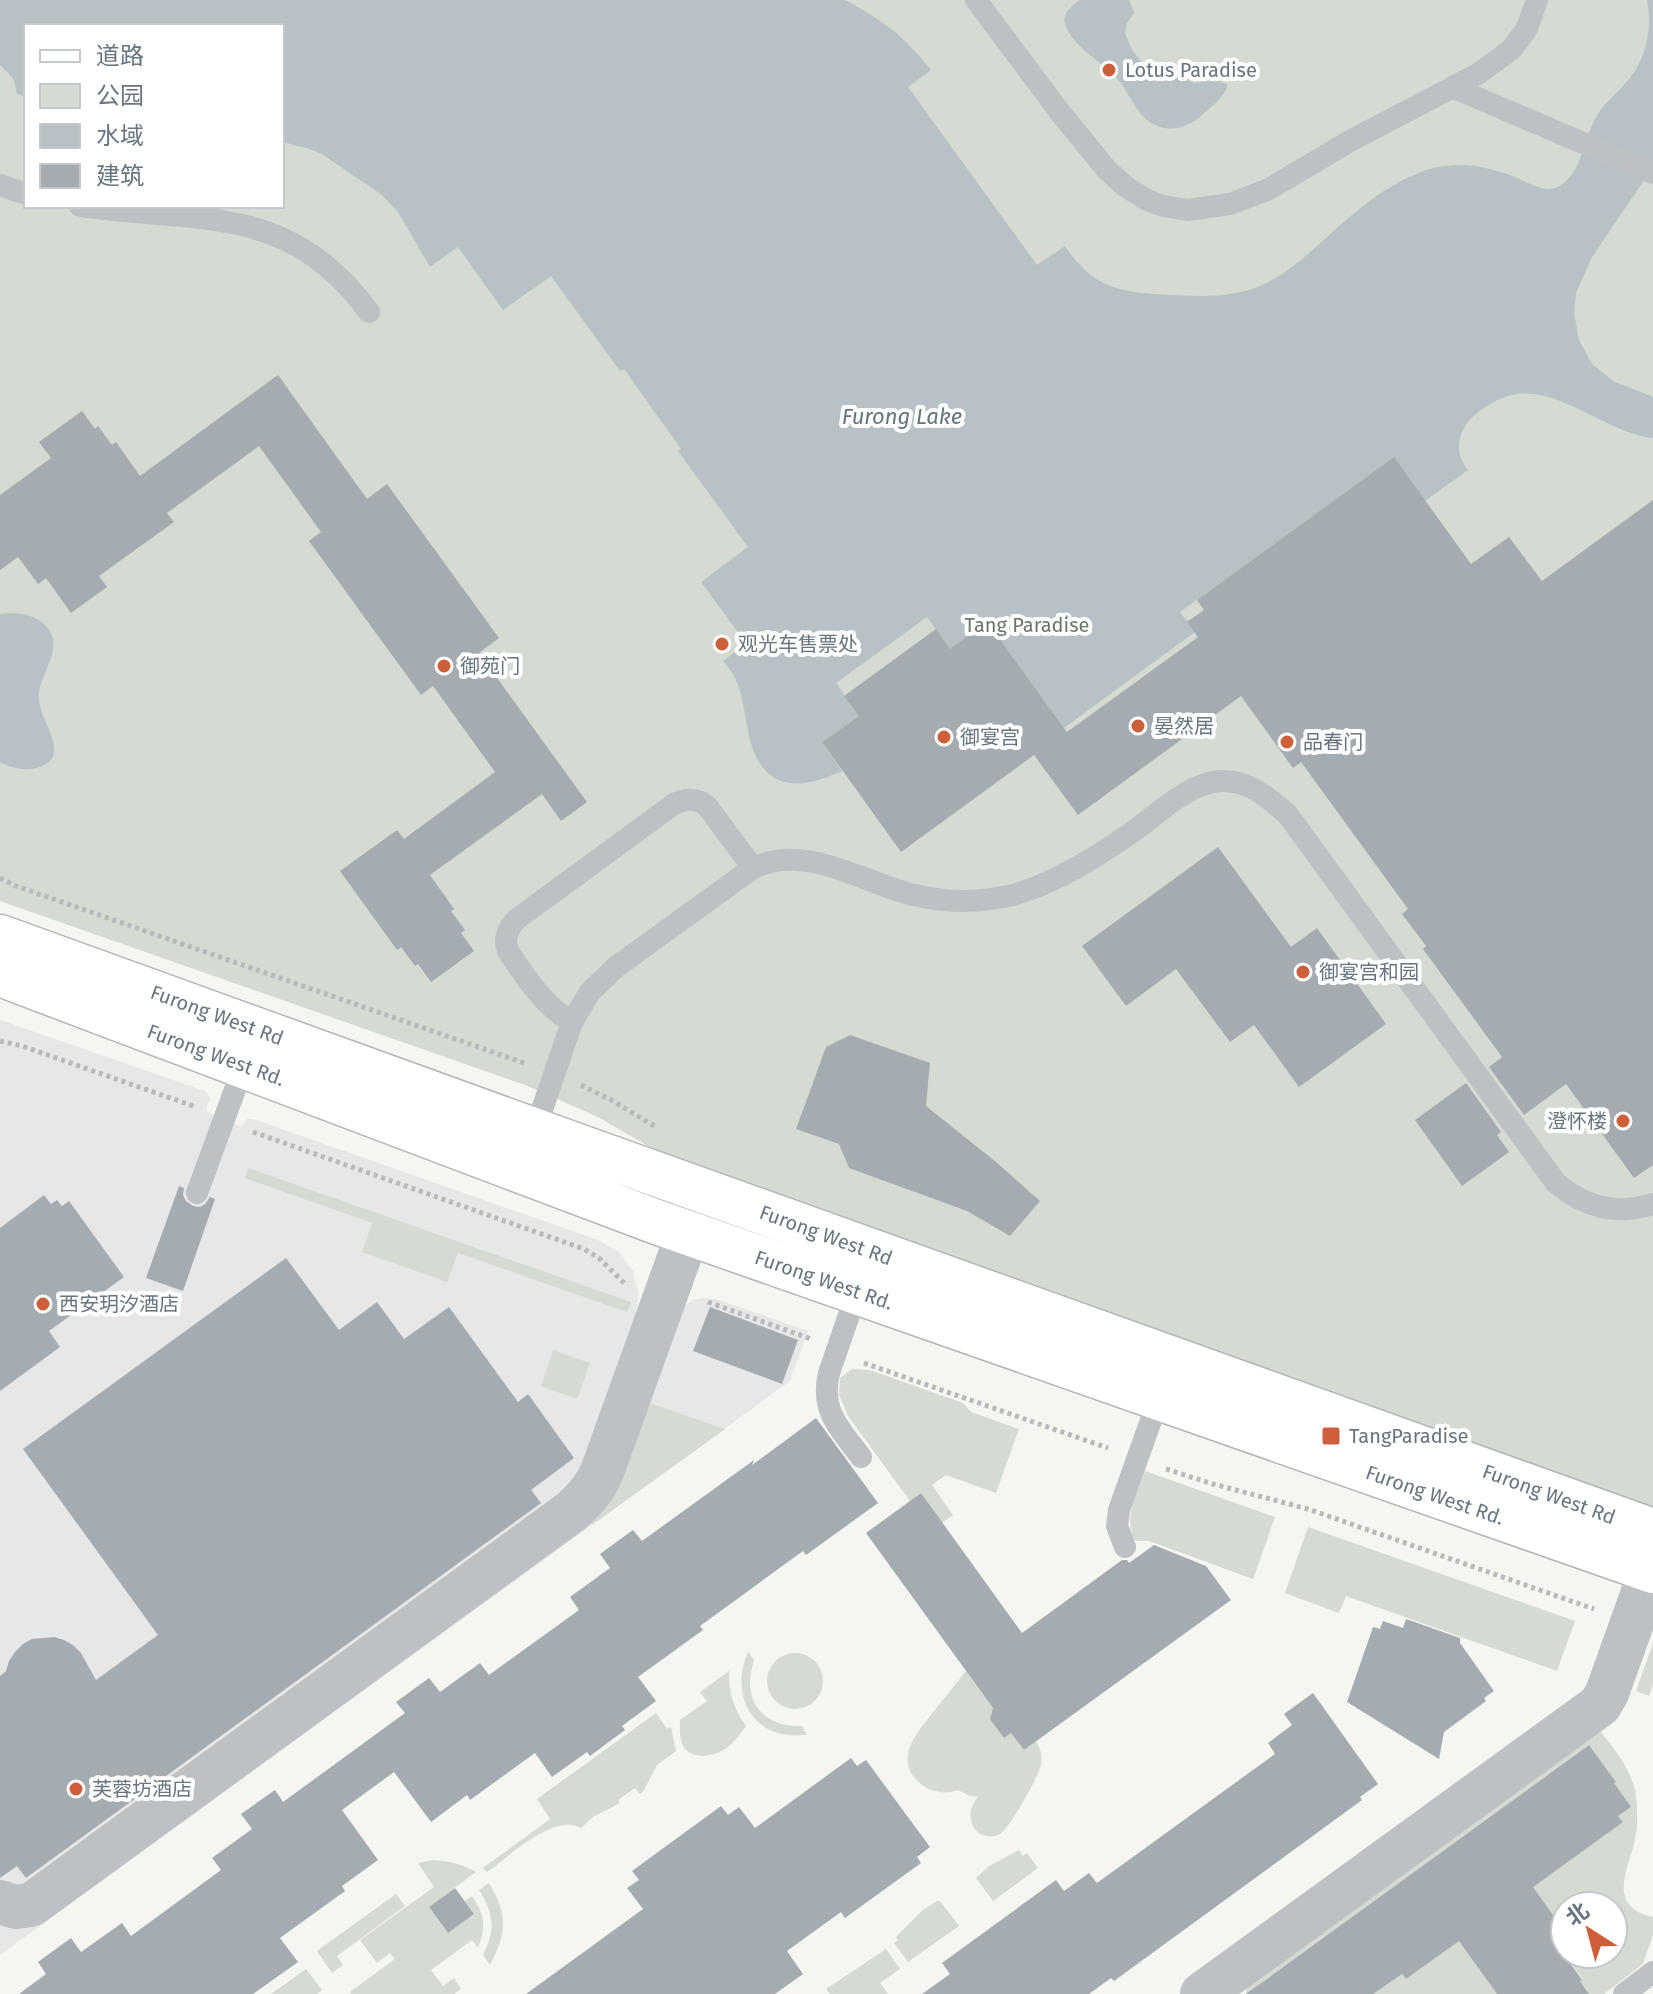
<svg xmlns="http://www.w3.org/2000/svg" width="1653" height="1994" font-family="'Fira Sans','Noto Sans SC',sans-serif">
  <rect width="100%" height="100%" fill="#f5f5f2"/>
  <path fill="#e6e7e6" d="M0,1020L205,1091L210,1098L206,1111L239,1126L241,1127L247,1119H253L598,1240L619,1252L633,1271L639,1294L635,1318L580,1471L566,1489L23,1885L6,1886L0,1880Z
    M704,1298L716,1299L808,1331L790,1381L0,1955V1920L590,1521L683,1308L692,1300Z"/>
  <path fill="#d5dad2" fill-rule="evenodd" d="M0,0H1653V1507L703,1175L672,1160L598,1117L525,1085L0,901ZM26,26H282V206H26Z
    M248,1168L631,1302L627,1312L458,1253L447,1282L362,1252L372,1223L245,1178Z
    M553,1350L590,1363L577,1399L541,1386Z
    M852,1369L870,1370L963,1403L971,1412L1019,1429L996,1493L946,1475L932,1485L953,1515L942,1523L921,1493L910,1501L848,1416L839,1395L840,1378Z
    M647,1402L725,1429L592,1525L590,1521Z
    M1145,1471L1275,1517L1253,1579L1149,1541H1135C1123,1516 1137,1496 1145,1471Z
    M1308,1527L1575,1621L1557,1671L1346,1596L1339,1613L1285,1593Z
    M1653,1643V1684L1649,1696L1636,1691Z
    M748,1652L754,1660C741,1699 761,1727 802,1726L807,1735C801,1735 794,1736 788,1735C745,1730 732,1686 748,1652Z
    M767 1681a28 28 0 1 1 56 0a28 28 0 1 1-56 0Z
    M729,1671C729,1693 733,1708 746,1726C741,1733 736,1740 729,1746C717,1756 693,1762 683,1746C679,1738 680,1728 680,1720L707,1701L700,1692Z
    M966,1671L993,1708L1004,1738L1011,1733L1024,1750L1036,1741C1040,1748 1043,1756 1041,1765C1039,1776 1009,1829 1000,1834C977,1844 960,1818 978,1797L968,1795L958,1790C946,1794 933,1793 922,1785C891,1761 917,1732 935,1710C945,1697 956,1684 966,1671Z
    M656,1713L667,1729L671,1727L676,1751L657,1765L643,1792L640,1794L635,1788L618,1800L620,1803L593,1817L581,1828C554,1813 510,1856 487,1872L483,1868L550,1819L537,1799Z
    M1596,1725C1612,1747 1632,1768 1636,1796C1637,1808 1638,1822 1636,1834C1631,1866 1603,1906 1653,1917V1935L1643,1964L1604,1994H1583L1587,1990L1580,1981L1582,1979L1569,1961L1579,1954H1613V1906H1565V1932L1483,1974L1497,1994H1373L1401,1974L1406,1979L1622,1821L1618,1816L1630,1807L1613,1783L1615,1781L1589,1745L1261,1983L1268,1994H1246V1989Z
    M1019,1850L1023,1856L1027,1853L1038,1868L993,1901L976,1878L989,1866Z
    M433,1860C450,1861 462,1864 476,1872L429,1907L448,1933L474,1914L465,1901L472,1896C485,1915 486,1926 478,1948L472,1940L431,1970L443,1986L454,1978L461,1989L454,1994H351L350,1992L395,1959L390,1953L377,1963L360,1940L434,1887L418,1863Z
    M489,1883C508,1916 507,1931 490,1965L483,1955C496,1929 494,1915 479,1890Z
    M396,1894L405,1906L337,1956L343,1965L332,1973L317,1951Z
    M937,1901H940L959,1926L908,1962L894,1943L898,1940L896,1937L923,1910Z
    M886,1949L900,1969L880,1983L888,1994H830L826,1989Z
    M306,1969L322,1990L317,1994H271Z"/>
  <path fill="#b8c1c5" d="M0,0H845C884,21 903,35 931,70L908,87L1037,265L1065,246C1089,282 1113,292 1156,294C1191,296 1232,300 1264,284C1288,273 1308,254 1327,237C1358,209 1388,183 1427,170C1442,165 1460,164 1475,166C1487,168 1499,171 1510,175C1526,181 1546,196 1561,185C1582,171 1583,142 1594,121C1601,106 1614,96 1625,84C1646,61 1653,31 1647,0H1653V167L1592,257L1576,293L1574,313L1579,340L1592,364L1613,381L1653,397V438C1597,432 1546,369 1490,404C1479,411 1469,418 1463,430C1456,444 1458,458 1468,470L1425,501L1393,458L1180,612L1195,632L1064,728L987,623L950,649L927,617L836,683L859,716L822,742L842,771C803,789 766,794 751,743C743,714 745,684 723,661L746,643L701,582L748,547L678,451L681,449L624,369L620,371L551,276L503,310L458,247L430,267L398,212L382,195L322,154L307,148L282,142V26H26V97L17,94L13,78L0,65Z
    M1080,0H1129L1134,13L1127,23L1125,33L1132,50L1149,71L1159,75L1181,78L1195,83L1215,80L1228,84C1225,97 1211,107 1201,116C1182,132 1158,134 1141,114C1130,101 1125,85 1112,73C1099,61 1070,43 1065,24C1062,13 1072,6 1080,0Z
    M12,613C25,614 37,616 46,626C67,649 36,675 39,701C41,721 70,755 42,766C28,772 13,769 0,762V614Z"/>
  <path fill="#a5acb1" d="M278,375L367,499L387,484L499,638L479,653L587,802L561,821L542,794L430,875L454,909L451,911L465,930L461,933L474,951L431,982L418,964L415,966L401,947L397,950L340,871L397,830L404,839L495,772L433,686L421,695L309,541L321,532L259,446L167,513L174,522L99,576L107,587L71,613L46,578L38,584L18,557L0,570V495L51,458L39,442L82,411L95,429L98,426L112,445L116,442L140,476Z
    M1394,457L1471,564L1509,537L1542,581L1653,500V1165L1634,1178L1566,1084L1524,1115L1489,1067L1502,1057L1423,949L1426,946L1402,914L1408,909L1301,762L1293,768L1241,696L1078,815L1034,755L901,852L822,742L859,716L844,696L936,629L950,649L987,622L1067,732L1198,637L1187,622L1204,610L1197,600Z
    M1218,847L1291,947L1317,928L1386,1024L1299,1087L1254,1025L1230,1042L1176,969L1126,1006L1082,946Z
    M850,1035L930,1063L926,1106L996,1162L1040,1201L1010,1236L967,1211L849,1168L839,1144L796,1129L826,1047Z
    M1466,1083L1501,1132L1497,1135L1509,1152L1462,1186L1415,1120Z
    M179,1186L184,1188L183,1195L186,1201L193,1206L200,1207L205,1204L210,1197L215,1199L183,1291L146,1278Z
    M44,1195L51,1204L57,1200L62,1206L69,1201L124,1277L49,1331L60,1347L0,1391V1228Z
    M286,1258L339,1330L377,1302L404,1339L449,1307L518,1402L528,1394L574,1458L531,1490L541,1503L26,1878L17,1866L0,1878V1676L6,1671L9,1661L15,1652L23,1644L32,1639L54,1637L64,1640L73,1645L81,1653L96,1680L158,1635L23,1449Z
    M710,1307L798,1340L782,1384L693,1351Z
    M816,1418L878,1503L806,1555L803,1551L700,1626L703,1630L638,1677L656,1701L622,1726L625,1730L590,1756L587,1752L552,1777L535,1753L470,1800L467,1795L431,1822L394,1772L342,1810L378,1860L342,1886L345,1891L280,1938L298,1962L253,1994H19L46,1974L38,1962L71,1938L81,1952L122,1923L131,1936L221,1870L212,1858L252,1829L241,1814L275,1790L283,1802L405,1713L396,1702L429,1678L440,1692L480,1663L489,1675L579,1610L570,1597L610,1568L600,1554L633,1530L642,1541L754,1460L752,1465Z
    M921,1493L1022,1633L1122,1560H1127L1129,1563L1154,1545L1206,1566L1231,1600L1024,1750L1011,1733L1004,1738L990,1719L993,1708L866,1533Z
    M1406,1619L1460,1638V1643L1494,1691L1484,1698L1486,1701L1444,1732L1439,1759L1347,1702L1373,1627L1380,1629L1383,1621L1403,1628Z
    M1313,1693L1378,1784L1360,1797L1362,1800L1114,1981L1111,1978L1089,1994H922L950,1974L942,1963L1056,1880L1064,1891L1089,1873L1097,1883L1275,1754L1268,1743L1292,1725L1284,1714Z
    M1589,1745L1616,1782L1614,1783L1631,1807L1618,1816L1623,1822L1533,1887L1565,1932V1956L1582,1980L1580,1981L1589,1994H1497L1459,1941L1406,1979L1402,1974L1373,1994H1246Z
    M851,1758L857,1766L866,1760L930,1847L917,1857L921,1863L845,1918L841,1912L787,1951L803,1974L775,1994H526L643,1909L627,1888L639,1880L632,1871L721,1806L728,1815L739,1807L755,1828Z
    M455,1888L474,1914L448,1933L429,1907Z"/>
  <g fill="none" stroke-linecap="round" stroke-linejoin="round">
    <g stroke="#b2b6ba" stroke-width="47">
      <path id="secondary" d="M0,937L547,1135L1653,1531
        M0,974L654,1221L1653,1571"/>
    </g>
    <path stroke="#b7babc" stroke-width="5" stroke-dasharray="4 4" stroke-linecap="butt" d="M0,878L16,886L527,1064
      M0,1041L22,1046L196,1107
      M581,1085L613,1101L656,1127
      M253,1132L584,1249L599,1258L625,1284
      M708,1302L811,1339
      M864,1363L1108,1448
      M1166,1469L1213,1484L1308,1509L1594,1609"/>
    <path stroke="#bdc1c4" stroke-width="22" d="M976,0L1059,111L1107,170L1126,187L1147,200L1163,206L1188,210L1230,204L1269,189L1350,141L1478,74L1512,49L1527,28L1537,0
      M1452,87L1653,173
      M0,185L26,194
      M80,206C198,224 288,201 369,312
      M572,1022C545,1007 525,977 508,951C503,939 508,928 517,919L674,804C685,798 697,798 707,806L753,868
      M535,1130L572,1022L590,992L616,967L753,868C805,843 860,881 910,894C944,903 979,903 1013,895C1055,883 1095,858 1131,833C1156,816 1182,788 1213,782C1244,776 1267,796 1288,815L1556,1183C1586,1208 1615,1215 1653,1204
      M197,1193L244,1065
      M857,1292L829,1373C820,1411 840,1429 861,1457
      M1125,1547L1117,1526L1119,1510L1159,1398
      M1624,1994L1653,1972"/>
    <path stroke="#bdc1c4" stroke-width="44" d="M0,1902L16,1907L31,1905L572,1511C586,1498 596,1487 603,1469L688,1233
      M1202,1994L1600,1705L1607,1693L1651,1570"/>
    <use href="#secondary" stroke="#fff" stroke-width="44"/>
  </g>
  <g fill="#cd5f3b" stroke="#fff" stroke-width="3">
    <circle cx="1109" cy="70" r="8"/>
    <circle cx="722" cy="644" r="8"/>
    <circle cx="444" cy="666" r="8"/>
    <circle cx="1138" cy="726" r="8"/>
    <circle cx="944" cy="737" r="8"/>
    <circle cx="1287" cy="742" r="8"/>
    <circle cx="1303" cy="972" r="8"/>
    <circle cx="1623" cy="1121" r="8"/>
    <circle cx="43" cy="1304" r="8"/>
    <rect x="1321" y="1426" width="20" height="20" rx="4"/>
    <circle cx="76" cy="1789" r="8"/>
  </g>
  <g text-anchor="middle" stroke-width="8" stroke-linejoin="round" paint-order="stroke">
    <g font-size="20" fill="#687580" stroke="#fff" text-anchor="start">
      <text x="1125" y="77">Lotus Paradise</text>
      <text x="738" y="651">观光车售票处</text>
      <text x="460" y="673">御苑门</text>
      <text x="1154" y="733">晏然居</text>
      <text x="960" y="744">御宴宫</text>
      <text x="1303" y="749">品春门</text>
      <text x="1319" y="979">御宴宫和园</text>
      <text x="1607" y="1128" text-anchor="end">澄怀楼</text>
      <text x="59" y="1311">西安玥汐酒店</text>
      <text x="1349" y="1443">TangParadise</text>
      <text x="92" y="1796">芙蓉坊酒店</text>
    </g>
    <g font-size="20" fill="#697866" stroke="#fff">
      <text x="1027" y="632">Tang Paradise</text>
    </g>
    <g font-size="20" fill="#687580" stroke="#fff">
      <text transform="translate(217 1015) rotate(20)" y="7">Furong West Rd</text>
      <text transform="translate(216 1055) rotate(20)" y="7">Furong West Rd.</text>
      <text transform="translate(826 1235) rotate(20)" y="7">Furong West Rd</text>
      <text transform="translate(824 1280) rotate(19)" y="7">Furong West Rd.</text>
      <text transform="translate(1549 1494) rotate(20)" y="7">Furong West Rd</text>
      <text transform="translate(1435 1495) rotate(19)" y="7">Furong West Rd.</text>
    </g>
    <g font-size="22" font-style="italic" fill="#64757c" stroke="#fff">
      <text x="902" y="424">Furong Lake</text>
    </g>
  </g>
  <rect x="24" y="24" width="260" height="184" fill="#ffffff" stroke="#c3c8cc" stroke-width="2"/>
  <rect x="40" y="50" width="40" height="12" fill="#ffffff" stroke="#c3c8cc" stroke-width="2"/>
  <text x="96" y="64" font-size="24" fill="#687580">道路</text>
  <rect x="40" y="84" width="40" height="24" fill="#d5dad2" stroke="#c3c8cc" stroke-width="2"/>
  <text x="96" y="104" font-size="24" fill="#687580">公园</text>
  <rect x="40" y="124" width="40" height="24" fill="#b8c1c5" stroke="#c3c8cc" stroke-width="2"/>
  <text x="96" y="144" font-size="24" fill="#687580">水域</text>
  <rect x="40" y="164" width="40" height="24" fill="#a5acb1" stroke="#c3c8cc" stroke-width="2"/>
  <text x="96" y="184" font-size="24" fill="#687580">建筑</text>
  <g transform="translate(1589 1930) rotate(324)"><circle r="38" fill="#ffffff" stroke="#c3c8cc" stroke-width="2"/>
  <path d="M0-6L14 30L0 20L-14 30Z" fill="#cd5f3b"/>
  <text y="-12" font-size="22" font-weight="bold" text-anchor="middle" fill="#687580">北</text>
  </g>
</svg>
